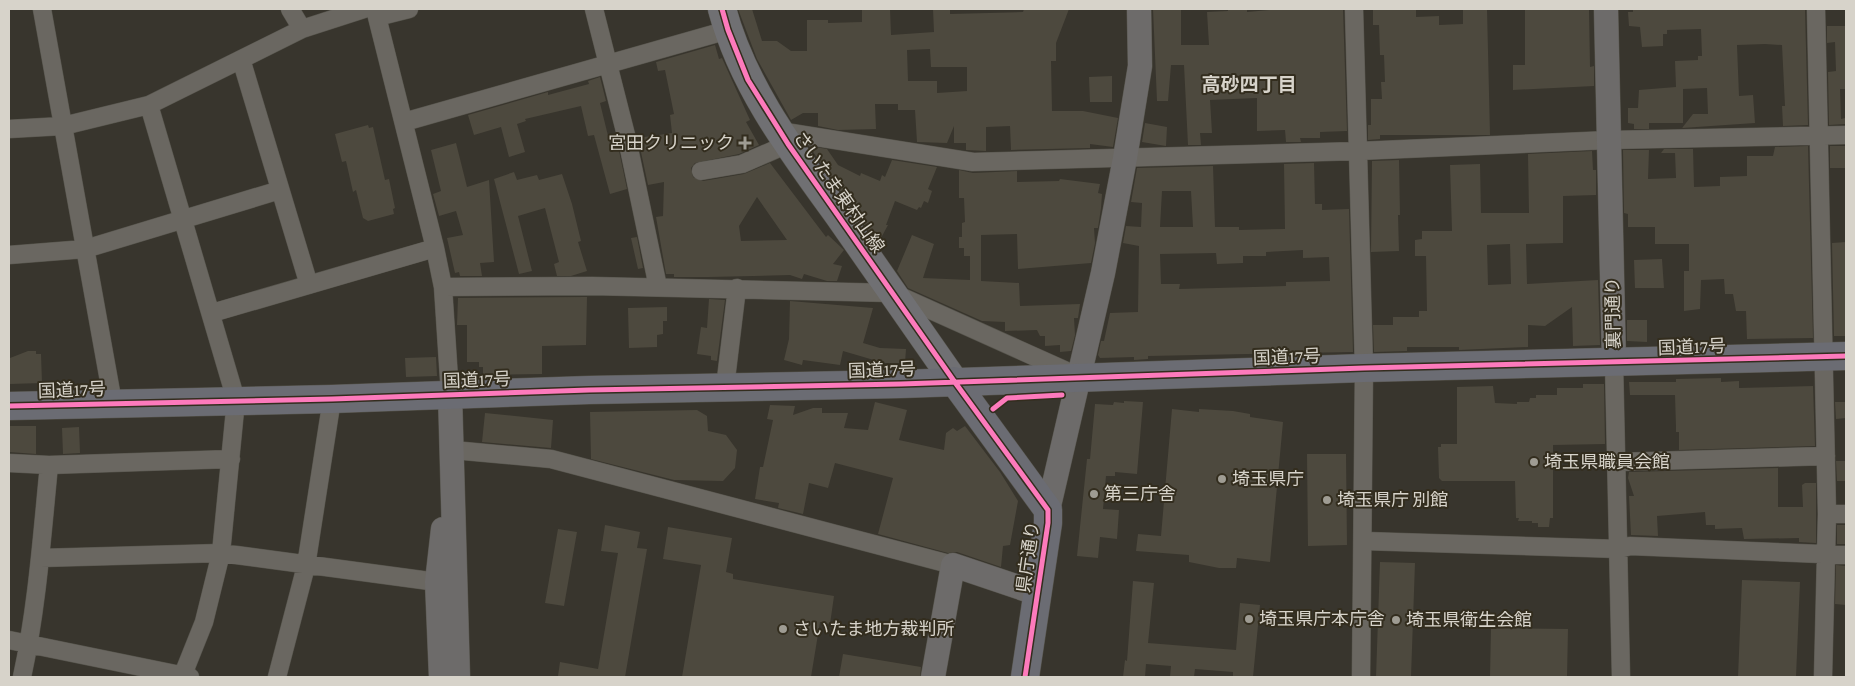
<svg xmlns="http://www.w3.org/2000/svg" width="1855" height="686" font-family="'Crimson Pro','Noto Sans JP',serif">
  <rect width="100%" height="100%" fill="#38352d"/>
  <path fill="#4d493e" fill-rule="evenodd" d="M738,9H752L762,41H777L791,51H807V20H828V23L862,22V9H890L891,35L934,32L933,9H950V14L1023,12L1024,9H1069L1056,43V61H1051L1052,111H1083L1118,118L1113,147L1090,144V148L1011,150L1010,126L986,127V151L966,150V143H954V126L947,143L917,142L915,110H898V104H875L876,129L838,130L818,126V113H803L791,120L757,59ZM930,49L931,67H967V91L937,93V81H908L907,50Z
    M1153,9H1181V45H1209L1207,12L1228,11V9H1247V12L1281,9H1343L1347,131L1320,132V138H1300L1301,142H1286L1285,130L1257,131V98L1210,100L1212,133H1200L1201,145H1188L1184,65H1171L1168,101H1157Z
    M1373,9H1416V17L1439,16V25L1463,24V9H1487L1490,135H1380V139L1368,140V125H1371V99H1382L1381,82H1385L1384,55H1380L1379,25H1373Z
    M1525,9H1589L1590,67L1594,66V86L1513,90V65H1525Z
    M1633,9H1805L1808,125L1783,126L1782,106H1785L1782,45L1765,44L1737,45L1739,96L1753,95L1755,123L1682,128L1693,114H1708L1707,88L1683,89V123H1649V129H1634V124L1628,123V108H1638L1639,90L1676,87L1675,61L1698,60V56H1702L1701,29L1667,30V34H1663V46L1642,47L1640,27L1629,26L1628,12H1633Z
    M1827,26H1846V89H1840L1841,119L1845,118V124L1829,125L1828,72L1836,71L1835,42L1827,43Z
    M715,45L719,59L722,58L750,120L746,122L759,145L739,154L695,163L691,168L693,177L703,181L744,174L770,163L826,237L828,235L844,250L833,264L842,266L837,281H827L804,274L802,279L790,275L709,277H674V274H666L656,217L663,216L664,182L648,185L638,138L672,133L670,115L674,114L665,70L658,71L656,62ZM757,197L787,240L741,241L739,226Z
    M1112,76V102H1090L1089,77Z
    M600,77L606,101L600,103L611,148L618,146L627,189L610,194L594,135L588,136L581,106L525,119L526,121L517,124L525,152L509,157L501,127L474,135L468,115L548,92V95L589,84L588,81Z
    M1145,123L1167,127L1166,146L1142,142Z
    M368,125L369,128L373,127L385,180L389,179L395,208L393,209L394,214L368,221L363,218L356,190L353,192L346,161L342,162L335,134Z
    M456,143L467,187L489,180L494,262L480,263L482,276H460L459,272L455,273L447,238L463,235L456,211L439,216L433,194L441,191L431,150Z
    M809,146L827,149L838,165L860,176L861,173L880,181L882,175L885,177L892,160L937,167L928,189L932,191L928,203L924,201L921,208L919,207L917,210L895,201L886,225H888L881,238H877L876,242Z
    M1808,146L1813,338L1747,339L1746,311H1736L1733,294H1725L1724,279L1701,280L1700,309L1684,311V271H1689V244H1655V227H1628V214L1624,213L1623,150H1649L1648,179L1676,178L1675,153H1661L1664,149H1693L1694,187L1720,186V177L1747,176V156H1773L1775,147Z
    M1830,146H1845L1846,168H1830Z
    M1592,151L1593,170H1596V195L1563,196V243L1526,244L1527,284L1598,280L1600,345L1573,346L1572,307L1545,326L1528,325V347L1459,350V347H1407V351L1374,352L1373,325H1393V317H1419V311H1427L1426,256H1415V240L1422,239V231H1452L1450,165L1480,164L1481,213H1529L1528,154ZM1510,244L1511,284L1488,285L1487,245Z
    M1399,160L1400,215H1398L1399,251L1371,252L1372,161Z
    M1314,163L1315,204H1322V210L1349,209L1353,352L1148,356V359L1134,360V357L1100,358L1098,355L1101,341H1104L1110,313L1138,312L1139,246L1123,243L1126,226L1141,227L1142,203L1131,202L1137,168L1213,166L1215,227H1239V230L1285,229L1284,164ZM1162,191H1191L1193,227H1160ZM1303,250V258L1329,257L1330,281L1286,282V286L1179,289L1180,284H1161L1160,254L1216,253L1217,264L1243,263V256H1266V252Z
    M959,170L973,173L1017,171V182L1059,181L1060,179L1100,184L1098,193L1102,194L1101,208L1098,228H1094L1095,243L1091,263L1018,269L1017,234L981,235V281L1019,283L1020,306L1080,304L1078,318H1074L1075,335L1071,351L1060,352V345L1045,346V336H1040L1037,330L1005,331V322L982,321L908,288L897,271L912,235L934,244L923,278L970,280V256H964V248H959V237H962V223L965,222L964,198H959Z
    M514,172L517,180L537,175L539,180L562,174L572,204L581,241L578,242L587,271L571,276H557L554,264L559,262L545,208L518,216L532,271L519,274L494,179Z
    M637,237L643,268L638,269L631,238Z
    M1846,242V336H1834L1832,243Z
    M1662,259L1664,288H1635L1634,260Z
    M587,297L586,345L542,346V374L483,375V367H479V362H467V325H457L458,298Z
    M709,299L725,300L717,361L711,360V356L697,354L701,327L707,328Z
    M790,301L873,308L863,343L880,348L906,349L905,363H884L843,351L840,365L803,360L802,365L784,360L789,339Z
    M667,307V321H663V334L657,335V347L629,348L628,308Z
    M1627,320H1647V342L1627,341Z
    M28,351H36V354H41L42,383L10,384V358Z
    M436,357L437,376L406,377L405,358Z
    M1721,378V382L1739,381V388L1813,386L1815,446L1679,450V432H1676V427L1675,395H1630L1629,382H1676V379Z
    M1583,384H1604L1605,444L1553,445V518H1550L1549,527H1538V523H1532V521H1518L1519,518H1516L1515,481H1442L1439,478L1438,447H1441V444H1457V387L1493,386L1495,403L1517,404V402H1529L1530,398H1536V395H1557V388H1583Z
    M1124,401L1143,402L1137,474L1115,472V476H1106L1103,509L1119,510L1117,539L1100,537L1098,558L1077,556L1087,459H1090L1095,404L1113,405L1114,402L1124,403Z
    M875,402L907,410L899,440L944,450L946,433L953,428L957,431L965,426L1000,472L1018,501L1010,545L1003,546L1001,567L957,552L948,553L878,534L893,478L835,463L828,488L809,483L803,514L778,508L779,503L755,499L760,467H763L773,420L767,419L770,405L795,406L793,415L813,408H822V413H848L844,428L868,430Z
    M1835,402H1846V418L1836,419Z
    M1172,409L1199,412V409L1233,411L1250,414V417L1283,422L1270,562L1237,558L1236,568H1219L1189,562V555L1136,551L1138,534L1161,536Z
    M697,410L707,416L708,431L726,435L737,450L735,468L723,481L674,480L591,459L590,412Z
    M485,413L553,420L551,448L482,442Z
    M9,426H36V454L9,452Z
    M79,427L80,453L63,454L62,428Z
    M1307,454H1346L1347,545L1308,546Z
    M1836,461H1846V481H1837Z
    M1778,468V507H1803L1802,485L1805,483H1816V543L1799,542V538L1744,539L1742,528L1715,529V525H1706L1705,512L1657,516L1658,536L1631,535L1629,496H1634L1628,478L1629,472Z
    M605,525L640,532L637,548L647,549L625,677L558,676L560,662L598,669L618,553L601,551Z
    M1837,525H1846V544H1837Z
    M668,527L732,538L726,572L733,574V579L834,596L830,624L820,622L811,677H682L701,565L663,559Z
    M558,529L577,532L564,606L545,603Z
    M1380,562L1415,563L1411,677H1376Z
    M1836,565L1846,566V605L1835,604Z
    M1742,580L1800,582L1796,677H1738Z
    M1133,581L1154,583L1148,643L1236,650L1240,603L1260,605L1253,677H1233V672L1195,669L1194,677H1170L1171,666L1146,664L1145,677H1123L1125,660L1127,661Z
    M1491,628L1568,629L1567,677H1490Z
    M843,654L921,667L920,677H839Z"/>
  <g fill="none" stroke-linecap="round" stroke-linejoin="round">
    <g stroke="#56544c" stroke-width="19">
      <path id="street" d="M42,9L113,403
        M290,9L302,29
        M375,9L435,248L443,287L450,394
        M594,9L627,139L658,287
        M1354,9L1364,368L1361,677
        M1816,9L1827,514L1823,677
        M377,17L409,9
        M241,59L309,285
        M149,105L236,400L221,553L204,622L182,677
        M404,122L728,30
        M9,129L63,126L149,105L302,29L364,9
        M779,131L973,162L1358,151L1609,140L1846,135
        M701,171L742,164L788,144
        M9,255L85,249L280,190
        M443,287L592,286L893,293L1073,374
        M212,313L435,248
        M1614,363L1621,677
        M725,387L737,288
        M453,450L551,459L953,565
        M1617,462L1826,456
        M9,463L49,465L231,459
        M1827,514H1846
        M1364,541L1619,549L1630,546L1846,555
        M40,558L221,553L437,582
        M9,640L190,677
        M22,677C37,608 42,536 49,465
        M277,677L306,566L332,399"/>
    </g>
    <g stroke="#56544c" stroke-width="25">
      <path id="secondary" d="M1606,9L1614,363
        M450,394L458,677
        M1048,510L1103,273L1125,158L1140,66L1139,9
        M441,677L437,582L443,529
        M933,677L953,565L1036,593"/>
    </g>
    <g stroke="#56544c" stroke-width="29">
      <path id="primary" d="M722,9C743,87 792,151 839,216C877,271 916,326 954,381"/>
    </g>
    <g stroke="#56544c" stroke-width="29">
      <path id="highway" d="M954,381L1048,510V523L1025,677
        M9,406L332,399L589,390L901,384L1364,368L1846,356"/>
    </g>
    <use href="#street" stroke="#6a6761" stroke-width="18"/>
    <use href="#secondary" stroke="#6d6b6a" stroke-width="24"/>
    <use href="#primary" stroke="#707073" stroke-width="28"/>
    <use href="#highway" stroke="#6b6c73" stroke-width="28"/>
    <g stroke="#332d1e" stroke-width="8">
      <path id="cycleway" d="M722,9L728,30L748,80L788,144L954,381L1048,510V523L1025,677
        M9,406L332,399L589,390L901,384L1364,368L1846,356
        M993,409L1007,398L1062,395"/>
    </g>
    <use href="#cycleway" stroke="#fd7abc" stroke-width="5"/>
  </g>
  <g fill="#9f9c93" stroke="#332d1e" stroke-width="2">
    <path d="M742.5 135.5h5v5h5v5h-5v5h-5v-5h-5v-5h5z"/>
    <circle cx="1534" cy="462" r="5"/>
    <circle cx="1222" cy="479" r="5"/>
    <circle cx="1094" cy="494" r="5"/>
    <circle cx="1327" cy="500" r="5"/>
    <circle cx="1249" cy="619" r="5"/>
    <circle cx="1396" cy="620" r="5"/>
    <circle cx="783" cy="629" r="5"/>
  </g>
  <g text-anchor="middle" stroke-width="4" stroke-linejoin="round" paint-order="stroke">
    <g font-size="18" fill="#d7d3ca" stroke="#332d1e" text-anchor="start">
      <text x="734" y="149" text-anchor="end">宮田クリニック</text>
      <text x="1544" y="468">埼玉県職員会館</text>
      <text x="1232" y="485">埼玉県庁</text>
      <text x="1104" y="500">第三庁舎</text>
      <text x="1337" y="506">埼玉県庁 別館</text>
      <text x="1259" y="625">埼玉県庁本庁舎</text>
      <text x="1406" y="626">埼玉県衛生会館</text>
      <text x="793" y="635">さいたま地方裁判所</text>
    </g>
    <g font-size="18" fill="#d7d3ca" stroke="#332d1e">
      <text transform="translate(839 192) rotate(55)" y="6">さいたま東村山線</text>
      <text transform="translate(1613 313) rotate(-91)" y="6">裏門通り</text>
      <text transform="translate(1692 347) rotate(-2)" y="6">国道17号</text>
      <text transform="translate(1287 357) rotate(-2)" y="6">国道17号</text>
      <text transform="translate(882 370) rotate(-2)" y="6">国道17号</text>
      <text transform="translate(477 380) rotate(-2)" y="6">国道17号</text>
      <text transform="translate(72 390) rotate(-2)" y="6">国道17号</text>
      <text transform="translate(1028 557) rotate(-82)" y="6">県庁通り</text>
    </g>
    <g font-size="19" font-weight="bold" fill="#d7d3ca" stroke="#332d1e">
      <text x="1249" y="91">高砂四丁目</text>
    </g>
  </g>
  <rect width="1855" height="686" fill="none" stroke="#d7d3ca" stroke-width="20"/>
</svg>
